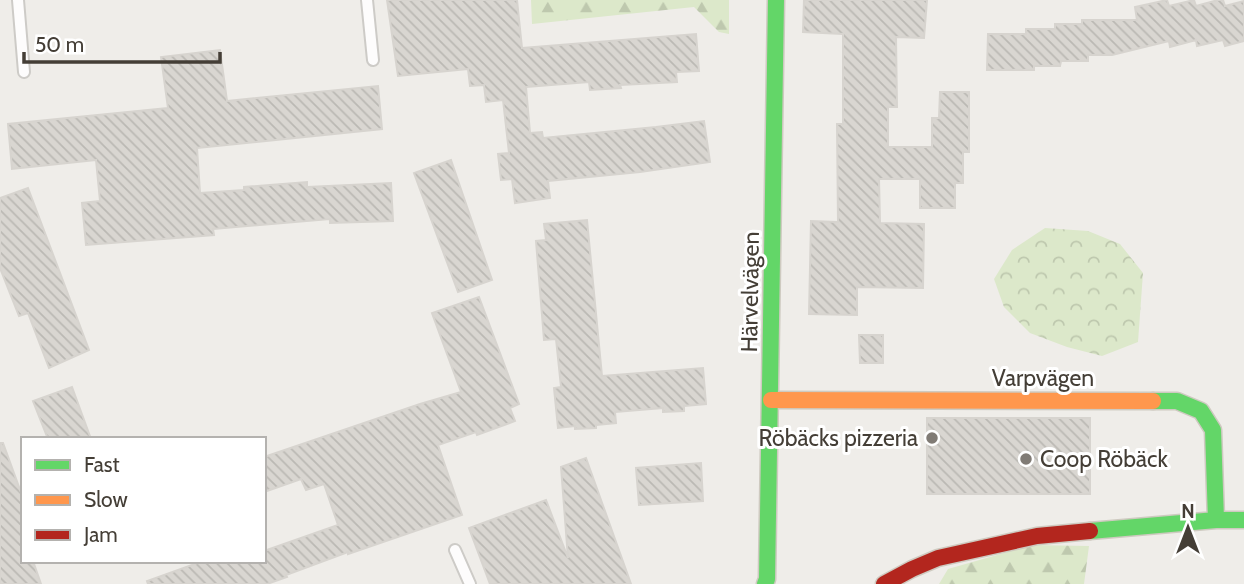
<svg xmlns="http://www.w3.org/2000/svg" width="1244" height="584" font-family="Cabin,sans-serif">
  <defs>
    <pattern id="forest-firs" width="22" height="20" patternUnits="userSpaceOnUse" patternTransform="scale(1.75)"><rect width="22" height="20" fill="#dce8ca"/><path d="M5 1l3.5 6h-7zM16 11l3.5 6h-7z" fill="#bec8ae"/></pattern>
    <pattern id="park-crowns" width="20" height="18" patternUnits="userSpaceOnUse" patternTransform="scale(1.75)"><rect width="20" height="18" fill="#dce8ca"/><path d="M2 6a3 3 0 1 1 6 0M12 15a3 3 0 1 1 6 0" fill="none" stroke="#bec8ae"/></pattern>
    <pattern id="building-back-hatch" width="6" height="6" patternUnits="userSpaceOnUse" patternTransform="scale(1.75)"><rect width="6" height="6" fill="#d9d6d1"/><path d="M-1 5l2 2M0 0l6 6M5-1l2 2" fill="none" stroke="#bbb9b4"/></pattern>
  </defs>
  <rect width="100%" height="100%" fill="#efede9"/>
  <path fill="url(#forest-firs)" d="M531,0H729V34L719,32L694,7L532,24Z
    M1032,545L1089,546L1084,584H939L948,569Z"/>
  <path fill="url(#park-crowns)" d="M1045,228L1088,231L1120,244L1143,273L1138,342L1102,356L1067,347L1030,333L1004,307L994,279L1012,250Z"/>
  <path fill="url(#building-back-hatch)" stroke="#d7d4cf" stroke-width="2" d="M387,0H517L522,48L696,34L699,71L676,72L677,82L620,85L621,88L590,90L589,82L526,87L530,133L542,132L543,138L656,127L704,121L710,162L640,172L548,181L550,198L515,203L512,179L501,180L498,154L509,153L503,100L486,102L484,85L470,86L468,69L398,76Z
    M804,0H927L924,38L896,37L897,107H888V147H932V118H939L940,92H969V152H963V183H955V208H920V179H879L880,223L924,224L923,288L857,287V315L809,314L811,221L838,222L837,124H843V34L803,32Z
    M1167,0L1169,6L1194,0L1196,6L1218,0H1223L1225,6L1244,1V41L1225,46L1223,40L1197,46L1196,40L1170,47L1169,41L1112,55H1088V61H1061L1060,66H1034V70H987L988,34H1026V29H1055V24H1082V20H1137L1135,7Z
    M220,50L227,101L378,86L382,129L197,148L200,193L244,190V187L307,182V187L391,183L393,221L330,223V219L213,229L214,235L86,245L82,203L100,201L96,160L12,169L8,124L168,108L161,57Z
    M451,160L492,280L458,292L414,173Z
    M28,188L89,350L49,368L28,313L19,316L0,268V198Z
    M587,220L602,376L703,368L706,404L684,406V411L663,412V408L615,412L616,423L596,425V428L575,429V426L558,428L554,388L561,387L556,339L544,340L536,241L546,240L544,224Z
    M479,297L519,404L510,408L515,421L477,435L476,432L438,445L462,515L348,554V552L286,575L287,577L267,584H148L147,581L203,561H264V551L338,525L324,484L306,490L301,479L264,492V457L420,404L461,392L432,313Z
    M859,335H883V363H860Z
    M72,387L91,439H48L33,401Z
    M927,418H1090V494H927Z
    M0,443H3L23,498V561H33L41,584H0Z
    M586,458L631,584H490L469,528L546,500L568,558L561,467Z
    M701,463L703,501L639,505L636,468Z"/>
  <g fill="none" stroke-linecap="round" stroke-linejoin="round">
    <g stroke="#cdcbc7" stroke-width="14">
      <path id="lane" d="M18,0L24,72
        M367,0L373,60
        M455,550L470,584"/>
    </g>
    <g stroke="#cecac0" stroke-width="19">
      <path id="fast" d="M1153,401H1177L1201,411L1213,430L1216,520
        M1090,531L1216,520H1244
        M765,584L767,579L776,0"/>
    </g>
    <g stroke="#cecac0" stroke-width="19">
      <path id="slow" d="M771,400L1153,401"/>
    </g>
    <g stroke="#cecac0" stroke-width="19">
      <path id="jam" d="M884,584L912,569L938,558L1037,536L1090,531"/>
    </g>
    <use href="#lane" stroke="#fdfcfc" stroke-width="10"/>
    <use href="#fast" stroke="#63d668" stroke-width="16"/>
    <use href="#slow" stroke="#ff974d" stroke-width="16"/>
    <use href="#jam" stroke="#b3261e" stroke-width="16"/>
  </g>
  <g fill="#807b75" stroke="#fff" stroke-width="2.5">
    <circle cx="932" cy="438" r="7"/>
    <circle cx="1026" cy="459" r="7"/>
  </g>
  <g text-anchor="middle" stroke-width="6" stroke-linejoin="round" paint-order="stroke">
    <g font-size="23" fill="#443e36" stroke="#fff">
      <text transform="translate(750 292) rotate(-89)" y="8">Härvelvägen</text>
      <text x="1043" y="386">Varpvägen</text>
    </g>
    <g font-size="23" fill="#443e36" stroke="#fff" text-anchor="end">
      <text x="918" y="446">Röbäcks pizzeria</text>
      <text x="1040" y="467" text-anchor="start">Coop Röbäck</text>
    </g>
  </g>
  <rect x="21" y="437" width="245" height="126" fill="#ffffff" stroke="#b4b2af" stroke-width="2"/>
  <rect x="35" y="460" width="35" height="10" fill="#63d668" stroke="#b4b2af" stroke-width="2"/>
  <text x="84" y="472" font-size="21" fill="#443e36">Fast</text>
  <rect x="35" y="495" width="35" height="10" fill="#ff974d" stroke="#b4b2af" stroke-width="2"/>
  <text x="84" y="507" font-size="21" fill="#443e36">Slow</text>
  <rect x="35" y="530" width="35" height="10" fill="#b3261e" stroke="#b4b2af" stroke-width="2"/>
  <text x="84" y="542" font-size="21" fill="#443e36">Jam</text>
  <g transform="translate(1188 528)" stroke="#ffffff" stroke-width="5" paint-order="stroke">
  <path d="M0-5L12 26L0 18L-12 26Z" fill="#443e36"/>
  <text y="-10" font-size="19" font-weight="bold" text-anchor="middle" fill="#443e36">N</text>
  </g>
  <path d="M24 52v10h196v-10" fill="none" stroke="#443e36" stroke-width="3.5"/>
  <text x="35" y="52" font-size="21" fill="#443e36" stroke="#ffffff" stroke-width="5" paint-order="stroke">50 m</text>
</svg>
